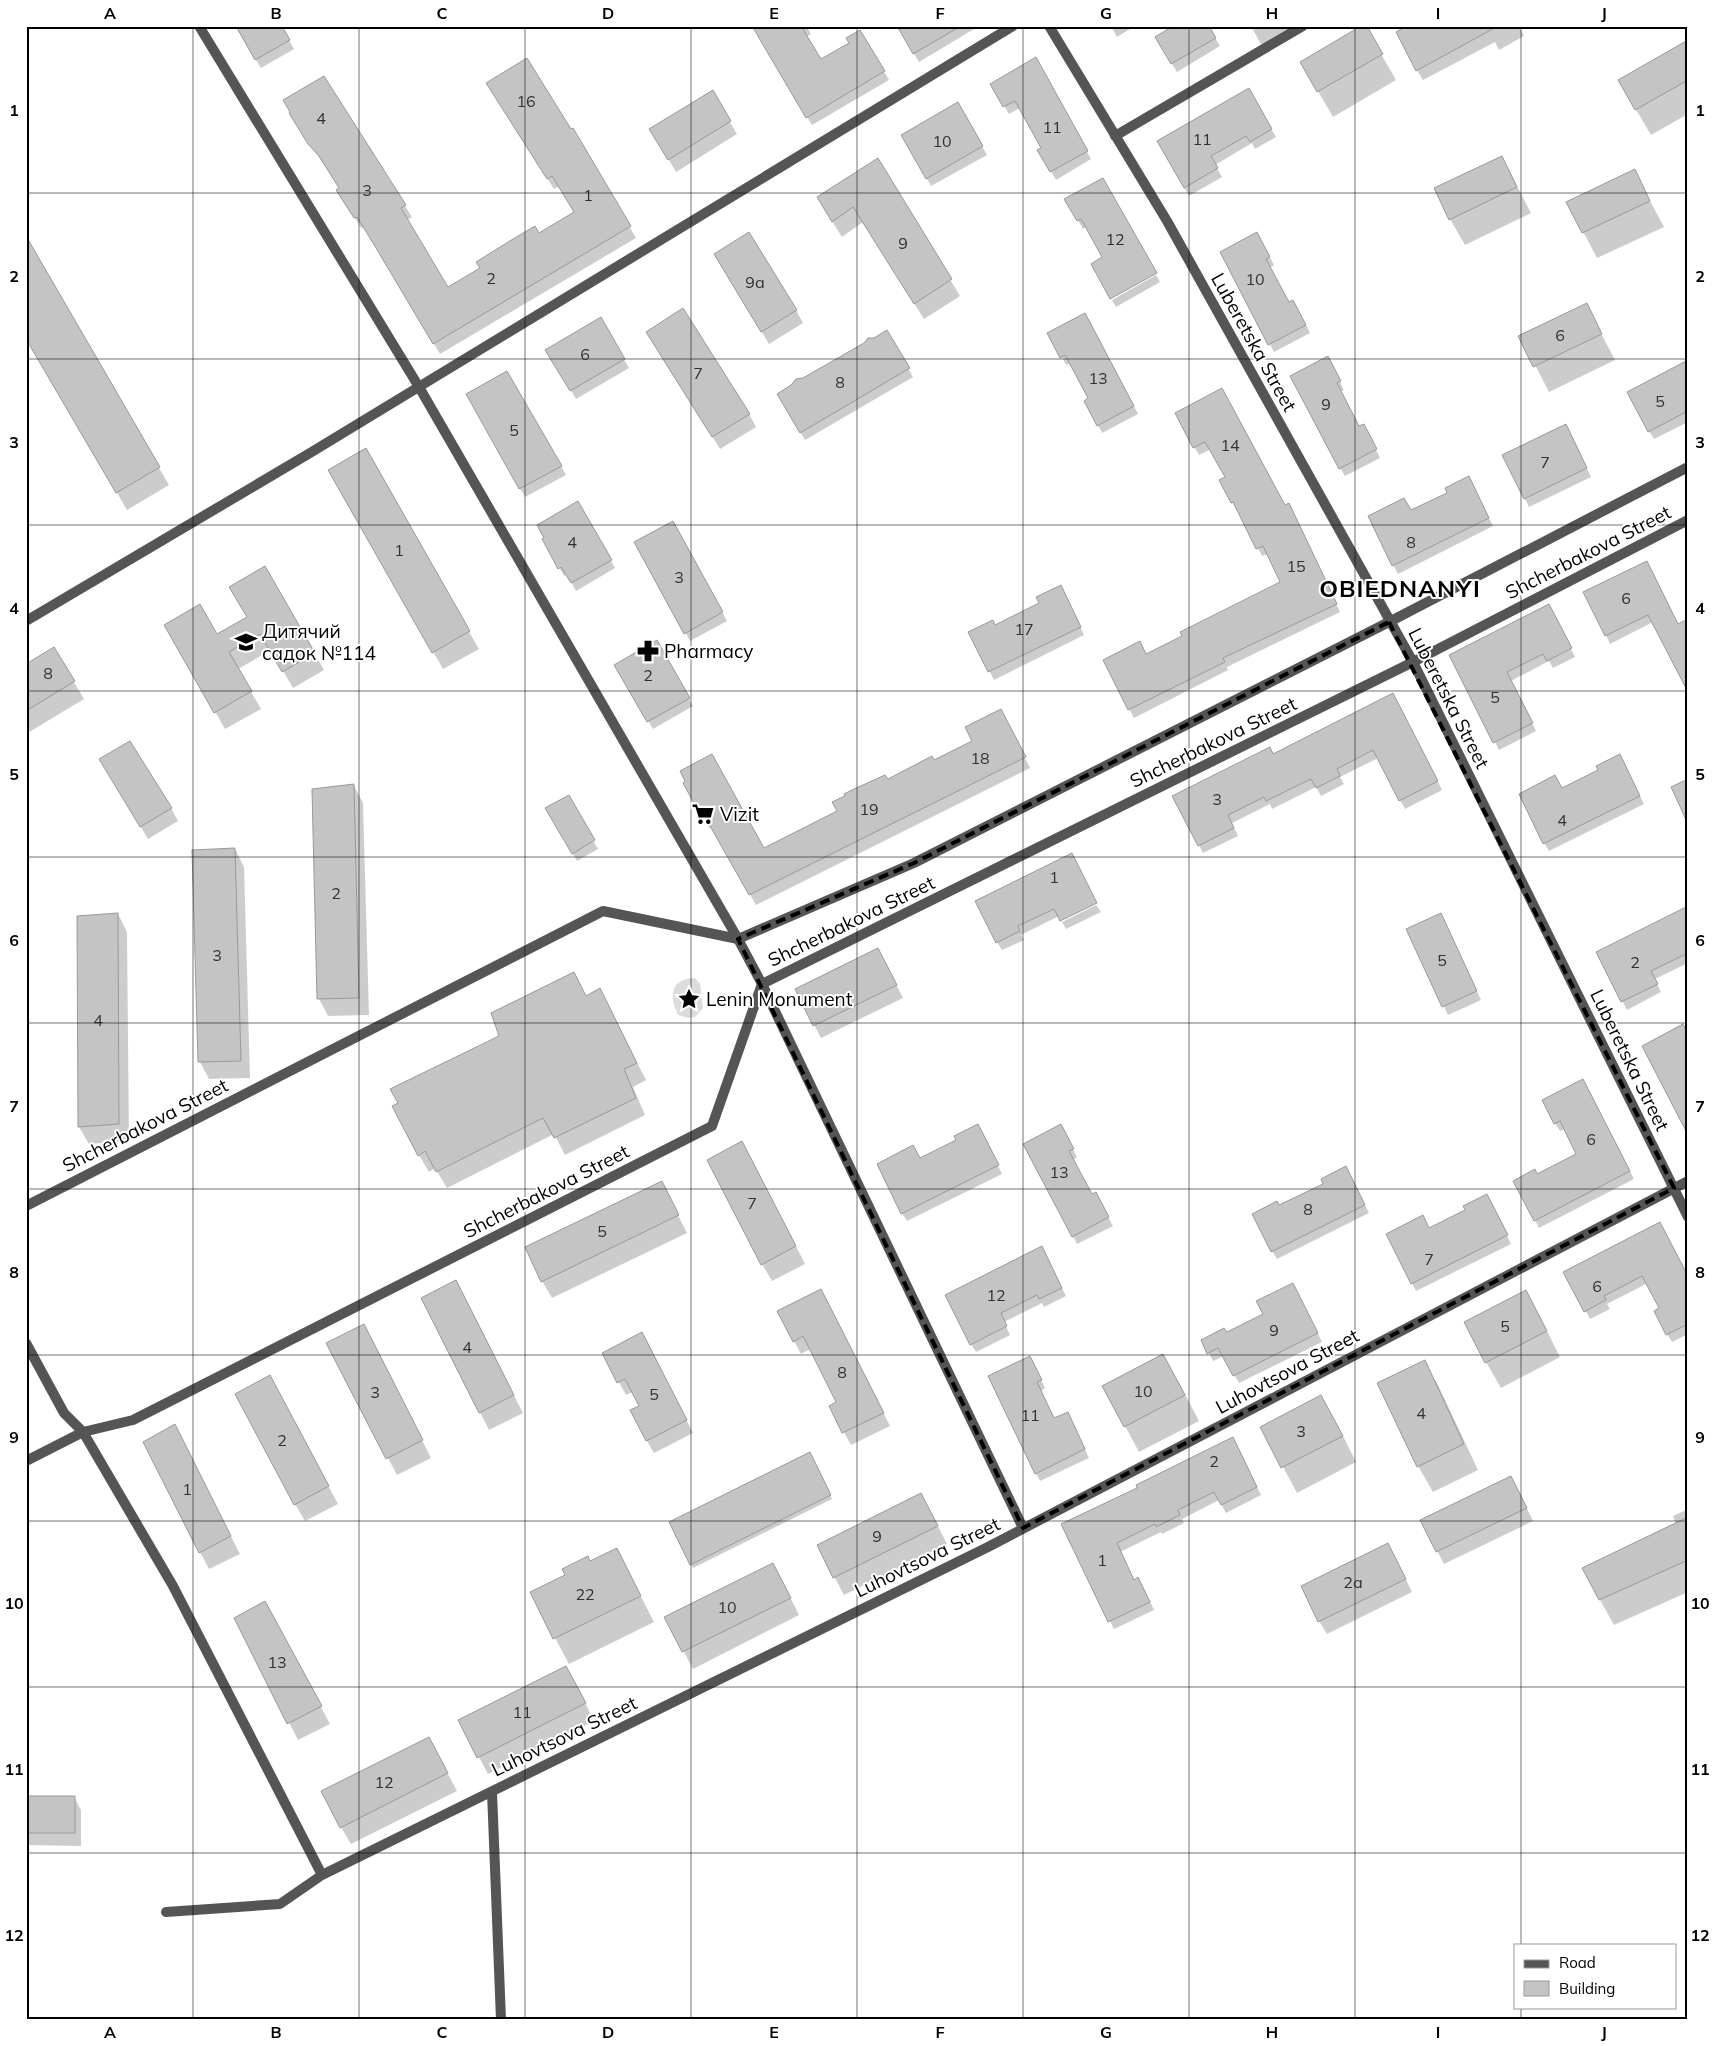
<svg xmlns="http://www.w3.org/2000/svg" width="1714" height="2046" font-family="Mulish,sans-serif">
  <rect width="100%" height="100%" fill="#fff"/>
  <path fill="#dcdcdc" d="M695,978L700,984L703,1008L695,1017L688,1018L678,1015C668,995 671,979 695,978Z"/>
  <path fill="#0003" d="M235,26H281L294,49L261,68Z
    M753,26H806L811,34L806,37L821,61L850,44L860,31L889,80L812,125Z
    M898,26H979L919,62Z
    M1111,26H1135L1117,37Z
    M1208,26L1220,46L1177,72L1156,38Z
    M1251,26H1300L1263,48Z
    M1365,26L1396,80L1333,117L1301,62Z
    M1410,26H1519L1524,36L1499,50L1495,42L1423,80L1417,70Z
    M1688,52V114L1651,135L1619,81Z
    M1035,59L1091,159L1056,180L1039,150L1043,148L1020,108L1009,114L992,84Z
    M324,77L405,206L412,217L407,220L448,289L575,212L560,186L554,189L494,95L572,130L636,238L440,354L384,259L364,227L361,228L344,201L340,189L297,124Z
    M1249,90L1276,137L1255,149L1252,143L1215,165L1222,177L1189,196L1159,142Z
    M712,92L737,134L676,172L651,129Z
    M958,104L987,155L931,186L903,136Z
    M1502,157L1531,213L1465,245L1450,219Z
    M878,159L960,296L924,319L863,222L842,237L827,213Z
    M1634,171L1664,227L1597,258L1568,203Z
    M1103,179L1104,258L1087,226L1083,229L1066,200Z
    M26,239L169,485L127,510L26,337Z
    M1261,241L1274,265L1270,268L1289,303L1298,309L1310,333L1274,352L1270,344Z
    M715,254L796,310L803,323L769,344Z
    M1156,275L1160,282L1116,307L1112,300Z
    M1586,305L1615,360L1549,392L1520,336Z
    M600,319L629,368L576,399L547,350Z
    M1090,322L1138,414L1102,433L1098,425L1089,399L1070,363L1066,365L1062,357Z
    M887,332L913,377L805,440L778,394Z
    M655,345L749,414L756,427L720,449Z
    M1688,362V422L1654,439L1649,431Z
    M1332,366L1344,390L1340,392L1359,428L1368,434L1380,458L1345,476L1340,468Z
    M507,372L566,475L525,497L467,395Z
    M1176,414L1293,513L1340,612L1227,667L1228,670L1134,718L1105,661L1146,656L1282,583L1268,554L1262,556L1239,510L1237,511L1221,481L1226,478L1211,449L1199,455Z
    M1570,434L1591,477L1529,507L1525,499Z
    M365,450L479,649L443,669L330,470Z
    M1473,486L1493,526L1398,574L1369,517L1411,512Z
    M577,502L615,568L576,591L567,574L564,576L543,539Z
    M673,522L727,621L690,641L636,543Z
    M265,568L324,670L293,688L271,650L238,669L261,709L225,729L166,626L217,636L249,618Z
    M1651,570L1688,681L1653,622L1610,644L1606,635Z
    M1065,595L1084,635L994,680L970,632L995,626Z
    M1553,614L1575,657L1553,668L1549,661L1511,681L1536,731L1499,750L1451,655Z
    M657,642L693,706L653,729L616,665Z
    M26,666L74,682L84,699L26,734Z
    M1398,703L1442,790L1405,809L1378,758L1340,777L1344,784L1321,796L1316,787L1272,809L1270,804L1232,823L1238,836L1203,853L1199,845L1273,756Z
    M1006,721L1030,768L756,905L712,827L709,828L684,784L764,850L839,811L887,781L934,761L973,742Z
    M101,760L171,808L178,821L148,839Z
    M1624,764L1644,804L1549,851L1544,843L1562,790Z
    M354,786L363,803L369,1015L328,1016L319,999Z
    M568,797L598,849L577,861L547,809Z
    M235,849L244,867L250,1078L209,1079L200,1062Z
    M1076,861L1059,916L1021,935L1024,940L1002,950L997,942Z
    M1096,905L1101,912L1066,929L1062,922Z
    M1688,908V963L1655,979L1661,992L1627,1010L1598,953Z
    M118,914L127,932L129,1141L89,1144L79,1127Z
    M1445,923L1481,1000L1448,1015L1408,930Z
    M885,962L903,998L821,1038L796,990Z
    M600,990L646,1080L633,1087L645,1115L565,1155L554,1134L447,1188L435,1168L429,1172L419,1155L501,1036Z
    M1587,1089L1634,1179L1539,1228L1535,1220L1537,1175L1578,1154L1565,1129L1560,1131L1555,1123Z
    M982,1134L1002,1174L907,1221L902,1213L920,1160L958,1141Z
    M1065,1134L1077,1157L1073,1160L1092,1196L1100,1202L1113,1226L1077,1244L1073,1236Z
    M752,1160L805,1264L772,1281L762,1264Z
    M1350,1176L1369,1213L1277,1259L1272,1251L1279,1207L1325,1184Z
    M661,1182L687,1233L552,1298L542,1281Z
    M1491,1203L1511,1244L1416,1291L1412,1283L1429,1229Z
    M1046,1256L1066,1296L1044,1307L1042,1303L1004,1322L1010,1335L976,1352L971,1344Z
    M1565,1272L1688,1278V1334L1672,1342L1667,1334L1661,1309L1648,1283L1607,1304L1610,1309L1590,1319Z
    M456,1282L523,1413L489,1430L422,1298Z
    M1297,1293L1322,1342L1239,1383L1224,1356L1213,1361L1209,1353L1226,1334L1264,1315Z
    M828,1303L890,1426L851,1445L830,1407L838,1403L810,1349L801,1354L794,1341Z
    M1540,1317L1560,1357L1501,1388L1486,1362Z
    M373,1343L431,1458L397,1475L328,1344Z
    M649,1346L693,1433L654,1453L647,1441L641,1406L633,1392L626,1395L603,1353Z
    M1424,1362L1439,1387L1478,1470L1433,1492L1418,1466Z
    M1034,1365L1045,1388L1041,1391L1055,1420L1072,1422L1089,1458L1040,1481L1036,1473Z
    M1178,1381L1199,1421L1139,1452L1104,1387Z
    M279,1394L338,1504L305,1521L295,1504Z
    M1336,1422L1356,1462L1297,1493L1262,1428Z
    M175,1426L240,1554L209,1569L200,1552Z
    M1237,1446L1261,1495L1226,1513L1219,1500L1182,1519L1184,1523L1162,1534L1161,1532L1120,1552L1134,1581L1143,1587L1154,1610L1114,1629L1063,1525L1139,1488Z
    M812,1457L832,1499L693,1568L691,1564Z
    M1518,1490L1533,1521L1444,1564L1421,1520Z
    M1688,1509V1592L1614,1625L1600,1600L1676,1524L1673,1516Z
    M930,1511L947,1544L844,1595L818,1546Z
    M617,1550L654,1622L569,1664L531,1593Z
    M1395,1557L1412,1592L1327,1634L1319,1621Z
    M782,1581L799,1615L693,1669L666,1618Z
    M236,1618L274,1619L330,1724L298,1740Z
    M576,1684L594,1721L488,1774L460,1721Z
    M438,1755L457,1791L351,1844L341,1827Z
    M26,1797H74L81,1810V1846L26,1845Z"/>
  <path fill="#c4c4c4" stroke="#999" d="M236,26H282L290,40L255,60Z
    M752,26H801L821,59L849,43L846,38L860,30L885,71L806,118Z
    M897,26H961L913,54Z
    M1173,26H1209L1216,38L1171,64L1155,37Z
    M1361,26H1367L1383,54L1317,92L1300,62Z
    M1407,26H1498L1416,71L1396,32Z
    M1688,40V80L1635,110L1618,80Z
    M1036,57L1088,151L1050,172L1037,150L1041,148L1015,101L1003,107L990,84Z
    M527,58L571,129L573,128L631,226L433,344L376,248L357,217L354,218L336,190L339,188L319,156L308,144L289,113L290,112L283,100L324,76L406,205L401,208L448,287L480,268L476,262L513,239L535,226L539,233L574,212L552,176L547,179L486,83Z
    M1249,88L1272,129L1250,142L1246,136L1211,156L1218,168L1184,188L1157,141Z
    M713,90L731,121L668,160L649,129Z
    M958,102L983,146L926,179L901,135Z
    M1502,156L1517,187L1449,220L1434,188Z
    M878,158L952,279L914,304L853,207L832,222L817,197Z
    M1635,169L1650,201L1582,233L1566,202Z
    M1103,178L1157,273L1110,299L1091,264L1102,257L1081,219L1077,221L1064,199Z
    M749,232L797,310L761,332L714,254Z
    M1257,232L1270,257L1266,259L1289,302L1293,300L1306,325L1268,345L1220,252Z
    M26,236L160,467L116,493L26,339Z
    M1587,303L1602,334L1533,367L1518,336Z
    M683,308L750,414L712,437L646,332Z
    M1085,313L1134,406L1097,426L1084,401L1088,398L1065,355L1060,358L1047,333Z
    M601,317L625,359L570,391L545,350Z
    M887,330L910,368L800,433L777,394L791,385L796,379L803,378L864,343L868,338H874Z
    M1328,356L1341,381L1337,383L1359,426L1364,424L1377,449L1339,469L1290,376Z
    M1688,360V411L1648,432L1627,392Z
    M507,371L562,466L519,489L466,394Z
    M1222,388L1285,505L1289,503L1337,604L1223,658L1225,662L1128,710L1103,660L1140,641L1146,654L1182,636L1180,632L1280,582L1263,546L1256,549L1233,502L1231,503L1219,480L1225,477L1205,442L1193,448L1175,413Z
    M1566,424L1587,468L1524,499L1502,455Z
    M366,448L470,631L432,653L328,470Z
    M1469,476L1489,518L1392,566L1368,516L1404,498L1411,510L1447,493L1445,488Z
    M578,501L612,560L571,583L561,567L558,569L542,539L544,538L537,525Z
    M673,521L723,612L684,634L634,542Z
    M1647,561L1678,624L1688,619V692L1648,615L1605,636L1583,592Z
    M265,566L315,653L282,672L260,634L229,652L252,691L214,713L164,625L200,604L217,634L247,617L229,587Z
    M1061,585L1081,627L988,672L968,632L993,620L995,625L1039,603L1036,597Z
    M1549,604L1572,648L1547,661L1543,654L1507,672L1533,723L1493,743L1449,655Z
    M657,640L690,698L647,722L614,665Z
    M54,647L75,681L26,711V664Z
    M1393,693L1438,781L1399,801L1373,750L1337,769L1340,776L1316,788L1311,779L1266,801L1264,797L1228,815L1234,828L1198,846L1172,796L1270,747L1273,754Z
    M1001,709L1026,757L749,895L705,817L702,818L683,783L685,781L680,771L712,754L764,848L837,811L832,802L845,796L844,794L852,790L885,775L888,779L932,756L934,760L972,741L965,727Z
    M130,741L172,808L140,827L99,759Z
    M1620,754L1640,796L1543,844L1519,794L1555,775L1562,788L1598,770L1596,766Z
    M1688,779V824L1671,787Z
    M354,784L359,998L317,999L312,789Z
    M569,795L595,840L572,854L545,808Z
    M235,848L241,1061L198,1062L192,850Z
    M1072,853L1097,903L1060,921L1054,909L1018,926L1020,931L996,943L975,901Z
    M1688,906V953L1651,971L1658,984L1621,1002L1596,952Z
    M118,913L119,1124L78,1127L77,916Z
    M1441,913L1477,991L1442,1007L1406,929Z
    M878,948L897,985L813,1026L795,989Z
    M574,972L586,996L600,988L637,1063L624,1069L636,1098L554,1138L543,1118L436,1172L425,1151L418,1156L392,1106L398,1103L390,1089L499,1036L491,1013Z
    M1683,1024L1688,1034V1135L1642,1046Z
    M1583,1079L1630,1171L1534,1221L1513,1181L1535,1169L1537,1174L1576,1154L1560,1121L1554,1124L1542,1100Z
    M978,1124L999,1165L901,1214L877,1164L913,1145L920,1158L956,1140L954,1136Z
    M1061,1124L1074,1149L1069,1151L1092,1194L1096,1192L1109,1217L1072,1237L1023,1144Z
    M742,1141L796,1246L761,1265L707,1160Z
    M1346,1166L1365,1205L1271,1252L1252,1214L1277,1201L1279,1205L1323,1184L1321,1179Z
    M662,1181L679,1215L541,1282L525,1247Z
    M1487,1194L1508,1235L1411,1284L1386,1234L1423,1215L1429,1228L1465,1210L1463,1206Z
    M1660,1222L1688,1276V1324L1666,1335L1654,1311L1659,1308L1642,1276L1604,1296L1606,1300L1584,1312L1563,1272Z
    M1042,1246L1062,1288L1039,1299L1037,1295L1001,1313L1007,1326L970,1345L945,1295Z
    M456,1280L514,1395L479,1413L421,1298Z
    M1293,1283L1318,1333L1233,1376L1218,1348L1207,1354L1201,1340L1224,1328L1227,1332L1263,1314L1256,1301Z
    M821,1289L884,1413L842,1433L829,1406L836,1402L803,1336L793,1342L777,1311Z
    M1526,1290L1547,1331L1485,1363L1464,1322Z
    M364,1324L423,1440L386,1459L326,1343Z
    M642,1332L687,1420L646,1441L630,1410L639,1406L625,1379L617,1383L602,1353Z
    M1163,1354L1185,1395L1124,1427L1102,1386Z
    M1030,1356L1042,1380L1037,1382L1054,1418L1068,1412L1085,1449L1035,1474L988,1376Z
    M1425,1360L1464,1444L1417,1467L1377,1383Z
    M270,1375L329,1486L294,1505L235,1394Z
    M1321,1395L1343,1436L1281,1468L1260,1427Z
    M175,1424L231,1536L199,1553L143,1442Z
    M1233,1437L1257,1487L1221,1505L1214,1492L1178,1510L1180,1515L1156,1527L1155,1524L1117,1543L1134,1580L1138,1577L1150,1602L1108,1622L1061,1524L1137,1488L1136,1485Z
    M810,1452L831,1495L690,1565L669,1522Z
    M1511,1476L1527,1508L1436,1552L1420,1520Z
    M921,1493L938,1526L833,1578L817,1545Z
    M1688,1517V1560L1599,1600L1582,1568Z
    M1388,1543L1406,1579L1318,1622L1301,1586Z
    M617,1548L641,1596L553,1639L530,1592L565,1575L562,1569L588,1556L590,1561Z
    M773,1563L791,1598L682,1652L664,1617Z
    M265,1601L322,1706L287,1724L234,1618Z
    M566,1666L586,1703L477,1758L458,1720Z
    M429,1737L448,1773L340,1828L321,1791Z
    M26,1796H75V1833H26Z"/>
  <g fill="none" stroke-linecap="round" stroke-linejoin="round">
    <path stroke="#555" stroke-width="10" d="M199,26L419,387L738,939
      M1049,26L1167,221L1413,662L1688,1217
      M1115,136L1303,26
      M26,621L310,453L1013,26
      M762,984L1023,1528
      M26,1206L603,911L738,939
      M26,1343L64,1413L83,1432L173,1586L322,1875
      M26,1461L83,1432L133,1420L712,1126L762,984
      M492,1792L501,2020
      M166,1912L280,1904L322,1875L988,1547L1688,1181"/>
    <path stroke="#555" stroke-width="10" d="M1688,467L1389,622L914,863L738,939L762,984L1413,662L1688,520"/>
  </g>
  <path fill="none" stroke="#000" stroke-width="4" stroke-dasharray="10 6" stroke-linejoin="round" d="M1389,622L1674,1188L1023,1528L738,939L914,863Z"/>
  <path fill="none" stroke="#000" stroke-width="1" stroke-opacity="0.55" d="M193,26V2020M359,26V2020M525,26V2020M691,26V2020M857,26V2020M1023,26V2020M1189,26V2020M1355,26V2020M1521,26V1945M26,193H1688M26,359H1688M26,525H1688M26,691H1688M26,857H1688M26,1023H1688M26,1189H1688M26,1355H1688M26,1521H1688M26,1687H1688M26,1853H1688M1521,2007V2020"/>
  <defs>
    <g id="school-bare" transform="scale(1.725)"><path d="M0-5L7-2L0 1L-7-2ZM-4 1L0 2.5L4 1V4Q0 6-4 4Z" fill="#000" stroke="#fff" stroke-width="2.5" paint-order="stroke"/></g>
    <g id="pharmacy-bare" transform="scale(1.725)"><path d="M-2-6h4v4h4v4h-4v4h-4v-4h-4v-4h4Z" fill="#000" stroke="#fff" stroke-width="2.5" paint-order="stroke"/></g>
    <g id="supermarket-bare" transform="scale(1.725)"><path d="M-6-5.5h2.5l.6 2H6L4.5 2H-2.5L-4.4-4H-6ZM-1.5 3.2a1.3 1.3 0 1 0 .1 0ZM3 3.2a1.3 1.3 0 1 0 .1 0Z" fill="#000" stroke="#fff" stroke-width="2.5" paint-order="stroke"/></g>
    <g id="sight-bare" transform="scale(1.725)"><path d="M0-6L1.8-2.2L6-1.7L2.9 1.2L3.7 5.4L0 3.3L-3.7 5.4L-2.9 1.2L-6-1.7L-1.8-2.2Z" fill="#000" stroke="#fff" stroke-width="2.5" paint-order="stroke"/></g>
  </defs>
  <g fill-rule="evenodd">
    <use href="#school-bare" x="246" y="642"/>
    <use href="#pharmacy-bare" x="648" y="651"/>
    <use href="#supermarket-bare" x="703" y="814"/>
    <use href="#sight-bare" x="689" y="999"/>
  </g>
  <g text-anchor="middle" stroke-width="4" stroke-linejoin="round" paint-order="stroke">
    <g font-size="16" fill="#313131">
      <text x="526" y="107">16</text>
      <text x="321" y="124">4</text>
      <text x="1052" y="133">11</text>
      <text x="1202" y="145">11</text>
      <text x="942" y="147">10</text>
      <text x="367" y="196">3</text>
      <text x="588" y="201">1</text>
      <text x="1115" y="245">12</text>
      <text x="903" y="249">9</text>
      <text x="491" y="284">2</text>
      <text x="1255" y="285">10</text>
      <text x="755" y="288">9а</text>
      <text x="1560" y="341">6</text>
      <text x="585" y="360">6</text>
      <text x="698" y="379">7</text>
      <text x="1098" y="384">13</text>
      <text x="840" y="388">8</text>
      <text x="1660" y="407">5</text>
      <text x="1326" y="410">9</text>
      <text x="514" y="436">5</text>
      <text x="1230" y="451">14</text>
      <text x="1545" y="468">7</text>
      <text x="572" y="548">4</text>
      <text x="1411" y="548">8</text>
      <text x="399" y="556">1</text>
      <text x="1296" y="572">15</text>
      <text x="679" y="583">3</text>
      <text x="1626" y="604">6</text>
      <text x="1024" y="635">17</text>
      <text x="48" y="679">8</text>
      <text x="648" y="681">2</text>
      <text x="1495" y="703">5</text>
      <text x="980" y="764">18</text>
      <text x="1217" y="805">3</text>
      <text x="869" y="815">19</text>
      <text x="1562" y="826">4</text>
      <text x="1054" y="883">1</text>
      <text x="336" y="899">2</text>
      <text x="217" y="961">3</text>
      <text x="1442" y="966">5</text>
      <text x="1635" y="968">2</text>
      <text x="98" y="1026">4</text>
      <text x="1591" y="1145">6</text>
      <text x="1059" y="1178">13</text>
      <text x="752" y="1209">7</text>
      <text x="1308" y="1215">8</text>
      <text x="602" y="1237">5</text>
      <text x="1429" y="1265">7</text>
      <text x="1597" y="1292">6</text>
      <text x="996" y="1301">12</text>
      <text x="1505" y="1332">5</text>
      <text x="1274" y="1336">9</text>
      <text x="467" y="1353">4</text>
      <text x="842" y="1378">8</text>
      <text x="1143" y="1397">10</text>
      <text x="375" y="1398">3</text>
      <text x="654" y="1400">5</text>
      <text x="1421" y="1419">4</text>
      <text x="1030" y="1421">11</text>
      <text x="1301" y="1437">3</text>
      <text x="282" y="1446">2</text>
      <text x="1214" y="1467">2</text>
      <text x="187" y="1495">1</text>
      <text x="877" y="1542">9</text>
      <text x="1102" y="1566">1</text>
      <text x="1353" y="1588">2а</text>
      <text x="585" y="1600">22</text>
      <text x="727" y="1613">10</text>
      <text x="277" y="1668">13</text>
      <text x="522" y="1718">11</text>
      <text x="384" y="1788">12</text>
    </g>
    <g font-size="19" fill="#000" stroke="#fff">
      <text transform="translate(1254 342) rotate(61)" y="7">Luberetska Street</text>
      <text transform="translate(1588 552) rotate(-27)" y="7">Shcherbakova Street</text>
      <text transform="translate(1449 698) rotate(63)" y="7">Luberetska Street</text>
      <text transform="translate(1213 742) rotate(-26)" y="7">Shcherbakova Street</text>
      <text transform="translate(851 921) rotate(-26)" y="7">Shcherbakova Street</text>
      <text transform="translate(1630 1060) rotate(64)" y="7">Luberetska Street</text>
      <text transform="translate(145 1125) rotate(-27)" y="7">Shcherbakova Street</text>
      <text transform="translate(546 1191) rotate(-27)" y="7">Shcherbakova Street</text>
      <text transform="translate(1287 1371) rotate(-28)" y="7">Luhovtsova Street</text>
      <text transform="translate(927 1557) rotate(-26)" y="7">Luhovtsova Street</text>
      <text transform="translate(564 1736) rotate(-26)" y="7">Luhovtsova Street</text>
    </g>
    <g font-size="19" fill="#000" stroke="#fff" text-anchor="start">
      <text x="262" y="638">Дитячий<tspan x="262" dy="22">садок №114</tspan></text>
      <text x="664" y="658">Pharmacy</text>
      <text x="720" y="821">Vizit</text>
      <text x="706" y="1006">Lenin Monument</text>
    </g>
    <g font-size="24" font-weight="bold" letter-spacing="1" fill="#000" stroke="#fff">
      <text x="1400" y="597">OBIEDNANYI</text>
    </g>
  </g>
  <rect width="1714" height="2046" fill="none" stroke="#ffffff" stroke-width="55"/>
  <rect x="1514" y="1944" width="162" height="65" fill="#ffffff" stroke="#999999"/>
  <rect x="1524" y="1960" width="25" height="8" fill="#555555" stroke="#999999"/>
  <text x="1559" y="1968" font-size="15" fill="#000000">Road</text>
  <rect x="1524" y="1981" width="25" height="15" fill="#c4c4c4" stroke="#999999"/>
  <text x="1559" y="1994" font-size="15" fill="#000000">Building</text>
  <rect x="28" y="28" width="1658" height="1990" fill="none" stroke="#000" stroke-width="2"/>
  <g font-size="16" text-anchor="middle" font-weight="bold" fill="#000">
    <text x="110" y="19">A</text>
    <text x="276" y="19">B</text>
    <text x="442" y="19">C</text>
    <text x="608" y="19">D</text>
    <text x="774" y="19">E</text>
    <text x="940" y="19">F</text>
    <text x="1106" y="19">G</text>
    <text x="1272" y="19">H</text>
    <text x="1438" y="19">I</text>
    <text x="1604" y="19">J</text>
    <text x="14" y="116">1</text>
    <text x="1700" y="116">1</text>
    <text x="14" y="282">2</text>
    <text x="1700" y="282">2</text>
    <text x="14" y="448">3</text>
    <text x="1700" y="448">3</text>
    <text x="14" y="614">4</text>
    <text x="1700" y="614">4</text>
    <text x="14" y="780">5</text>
    <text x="1700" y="780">5</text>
    <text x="14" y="946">6</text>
    <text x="1700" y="946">6</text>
    <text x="14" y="1112">7</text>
    <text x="1700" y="1112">7</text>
    <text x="14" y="1278">8</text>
    <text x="1700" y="1278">8</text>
    <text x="14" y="1443">9</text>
    <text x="1700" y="1443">9</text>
    <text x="14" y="1609">10</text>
    <text x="1700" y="1609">10</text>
    <text x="14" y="1775">11</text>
    <text x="1700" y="1775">11</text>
    <text x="14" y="1941">12</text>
    <text x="1700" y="1941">12</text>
    <text x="110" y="2038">A</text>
    <text x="276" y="2038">B</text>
    <text x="442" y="2038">C</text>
    <text x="608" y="2038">D</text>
    <text x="774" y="2038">E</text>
    <text x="940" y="2038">F</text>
    <text x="1106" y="2038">G</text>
    <text x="1272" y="2038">H</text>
    <text x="1438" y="2038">I</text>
    <text x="1604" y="2038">J</text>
  </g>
</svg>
